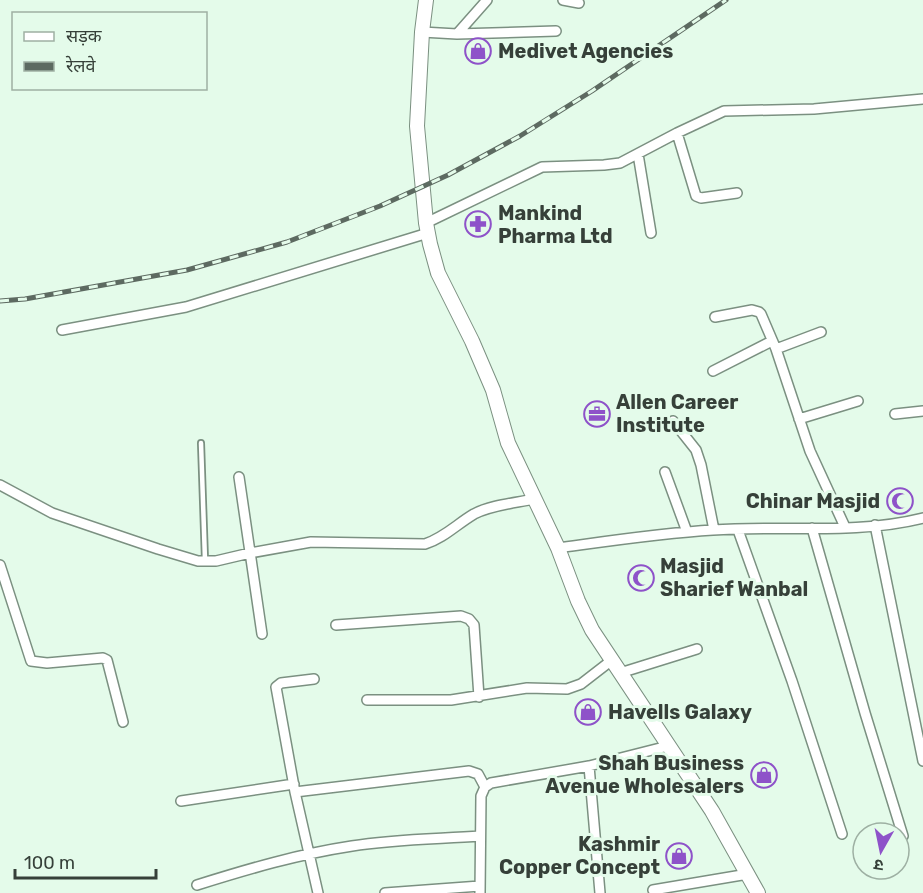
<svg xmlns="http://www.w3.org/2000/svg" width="923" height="893" font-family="Rubik,'Noto Sans Devanagari',sans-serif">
  <rect width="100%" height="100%" fill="#e4fbea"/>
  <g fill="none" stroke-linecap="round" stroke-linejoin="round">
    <g stroke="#7b9081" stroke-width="8">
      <path id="service" d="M201,443L205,560"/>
    </g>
    <g stroke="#7b9081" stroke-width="12">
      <path id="minor" d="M563,0L579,3
        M422,32L457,34L556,31
        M457,34L487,0
        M677,133L696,196L701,198L737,193
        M638,154L651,233
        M426,223L542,167L604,165L620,163L677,133L724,111L814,109L923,99
        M715,317L752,310L759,312L761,314L776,349L810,451L845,527
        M62,330L186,307L428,233
        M776,349L821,332
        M713,371L772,341
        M895,414L923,411
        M799,419L858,401
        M673,421L696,450L701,465L714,530
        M665,472L687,532
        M239,477L262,634
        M0,485L52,513L158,549L198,561H216L250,553L311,542L425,544C444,538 457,524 474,514C491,505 515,503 534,499
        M875,525L923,761
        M812,528L865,713L903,836
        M738,530L792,681L842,834
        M558,548C609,541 661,533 713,530C782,525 855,535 923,518
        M0,565L31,661L47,663L103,658L107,660L123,722
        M336,625L461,616L469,619L474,625L479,697
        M620,673L697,649
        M367,700H451L527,688L567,689L581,684L612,660
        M589,766L600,893
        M295,792L276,687L281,683L314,679
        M181,801L294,784
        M197,885C248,869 299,854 352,846C394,839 438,839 480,836
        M653,890L748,874
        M318,893L295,792L469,771L478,774L485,787
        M385,893L480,886
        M480,893L481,796L485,787L491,783L589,766L668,746"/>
    </g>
    <g stroke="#7b9081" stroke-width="16">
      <path id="secondary" d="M426,0L422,32L417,126L426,223L430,244L438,273L472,341L493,390L508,443L558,548L578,601L592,630L712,811L758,893"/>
    </g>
    <use href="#service" stroke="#fff" stroke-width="4.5"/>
    <use href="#minor" stroke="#fff" stroke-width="9"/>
    <use href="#secondary" stroke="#fff" stroke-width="14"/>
    <g stroke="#5d6a61" stroke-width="5">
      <path id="rail" d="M0,301L25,299L187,270L287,242L380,206L448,175L520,136L592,91L726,0"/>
    </g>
    <use href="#rail" stroke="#e4fbea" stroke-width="3" stroke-dasharray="9" stroke-linecap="butt"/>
  </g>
  <defs>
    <g id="shop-ring" transform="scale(1.35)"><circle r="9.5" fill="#e4fbea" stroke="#8e52c9" stroke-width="1.5"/><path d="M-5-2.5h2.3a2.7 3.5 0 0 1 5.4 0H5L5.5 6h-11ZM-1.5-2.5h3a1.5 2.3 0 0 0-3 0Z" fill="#8e52c9"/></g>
    <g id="pharmacy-ring" transform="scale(1.35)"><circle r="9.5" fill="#e4fbea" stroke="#8e52c9" stroke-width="1.5"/><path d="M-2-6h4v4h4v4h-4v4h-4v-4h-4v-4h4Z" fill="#8e52c9"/></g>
    <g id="office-ring" transform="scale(1.35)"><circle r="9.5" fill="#e4fbea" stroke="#8e52c9" stroke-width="1.5"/><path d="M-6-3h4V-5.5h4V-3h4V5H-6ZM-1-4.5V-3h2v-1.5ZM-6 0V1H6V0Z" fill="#8e52c9"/></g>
    <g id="mosque-ring" transform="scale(1.35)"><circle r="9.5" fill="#e4fbea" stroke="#8e52c9" stroke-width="1.5"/><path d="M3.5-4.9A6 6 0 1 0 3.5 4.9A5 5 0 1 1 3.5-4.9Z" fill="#8e52c9"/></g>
  </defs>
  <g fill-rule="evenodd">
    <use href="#shop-ring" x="478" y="51"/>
    <use href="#pharmacy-ring" x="478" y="224"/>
    <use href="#office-ring" x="597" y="414"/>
    <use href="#mosque-ring" x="900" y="501"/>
    <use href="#mosque-ring" x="641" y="578"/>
    <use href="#shop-ring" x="588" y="712"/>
    <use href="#shop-ring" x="764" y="775"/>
    <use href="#shop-ring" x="679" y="856"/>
  </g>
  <g text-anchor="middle" stroke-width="6" stroke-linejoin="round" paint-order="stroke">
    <g font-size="20" font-weight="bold" fill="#364039" stroke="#e4fbea" text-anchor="start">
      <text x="498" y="58">Medivet Agencies</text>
      <text x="498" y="220">Mankind<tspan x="498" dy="23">Pharma Ltd</tspan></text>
      <text x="616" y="409">Allen Career<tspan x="616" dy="23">Institute</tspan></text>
      <text x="880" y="508" text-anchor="end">Chinar Masjid</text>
      <text x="660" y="573">Masjid<tspan x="660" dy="23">Sharief Wanbal</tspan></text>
      <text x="608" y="719">Havells Galaxy</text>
      <text x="744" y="770" text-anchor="end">Shah Business<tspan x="744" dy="23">Avenue Wholesalers</tspan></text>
      <text x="660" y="851" text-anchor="end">Kashmir<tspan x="660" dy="23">Copper Concept</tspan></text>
    </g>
  </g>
  <rect x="12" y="12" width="195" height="78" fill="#e4fbea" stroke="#9eb0a3" stroke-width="1.5"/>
  <rect x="24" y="32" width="30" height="9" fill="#ffffff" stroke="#9eb0a3" stroke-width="1.5"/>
  <text x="66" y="42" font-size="18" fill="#364039">सड़क</text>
  <rect x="24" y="62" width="30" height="9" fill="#5d6a61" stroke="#9eb0a3" stroke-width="1.5"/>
  <text x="66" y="72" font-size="18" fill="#364039">रेलवे</text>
  <g transform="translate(881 851) rotate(189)"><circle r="28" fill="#e4fbea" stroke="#9eb0a3" stroke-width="1.5"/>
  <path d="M0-4.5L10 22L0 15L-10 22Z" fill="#8e52c9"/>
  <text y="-9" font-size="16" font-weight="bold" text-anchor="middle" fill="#364039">उ</text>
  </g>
  <path d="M15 869v9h141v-9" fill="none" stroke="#364039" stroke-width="3"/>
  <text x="24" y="869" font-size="18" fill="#364039" stroke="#e4fbea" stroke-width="4.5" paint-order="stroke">100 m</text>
</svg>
